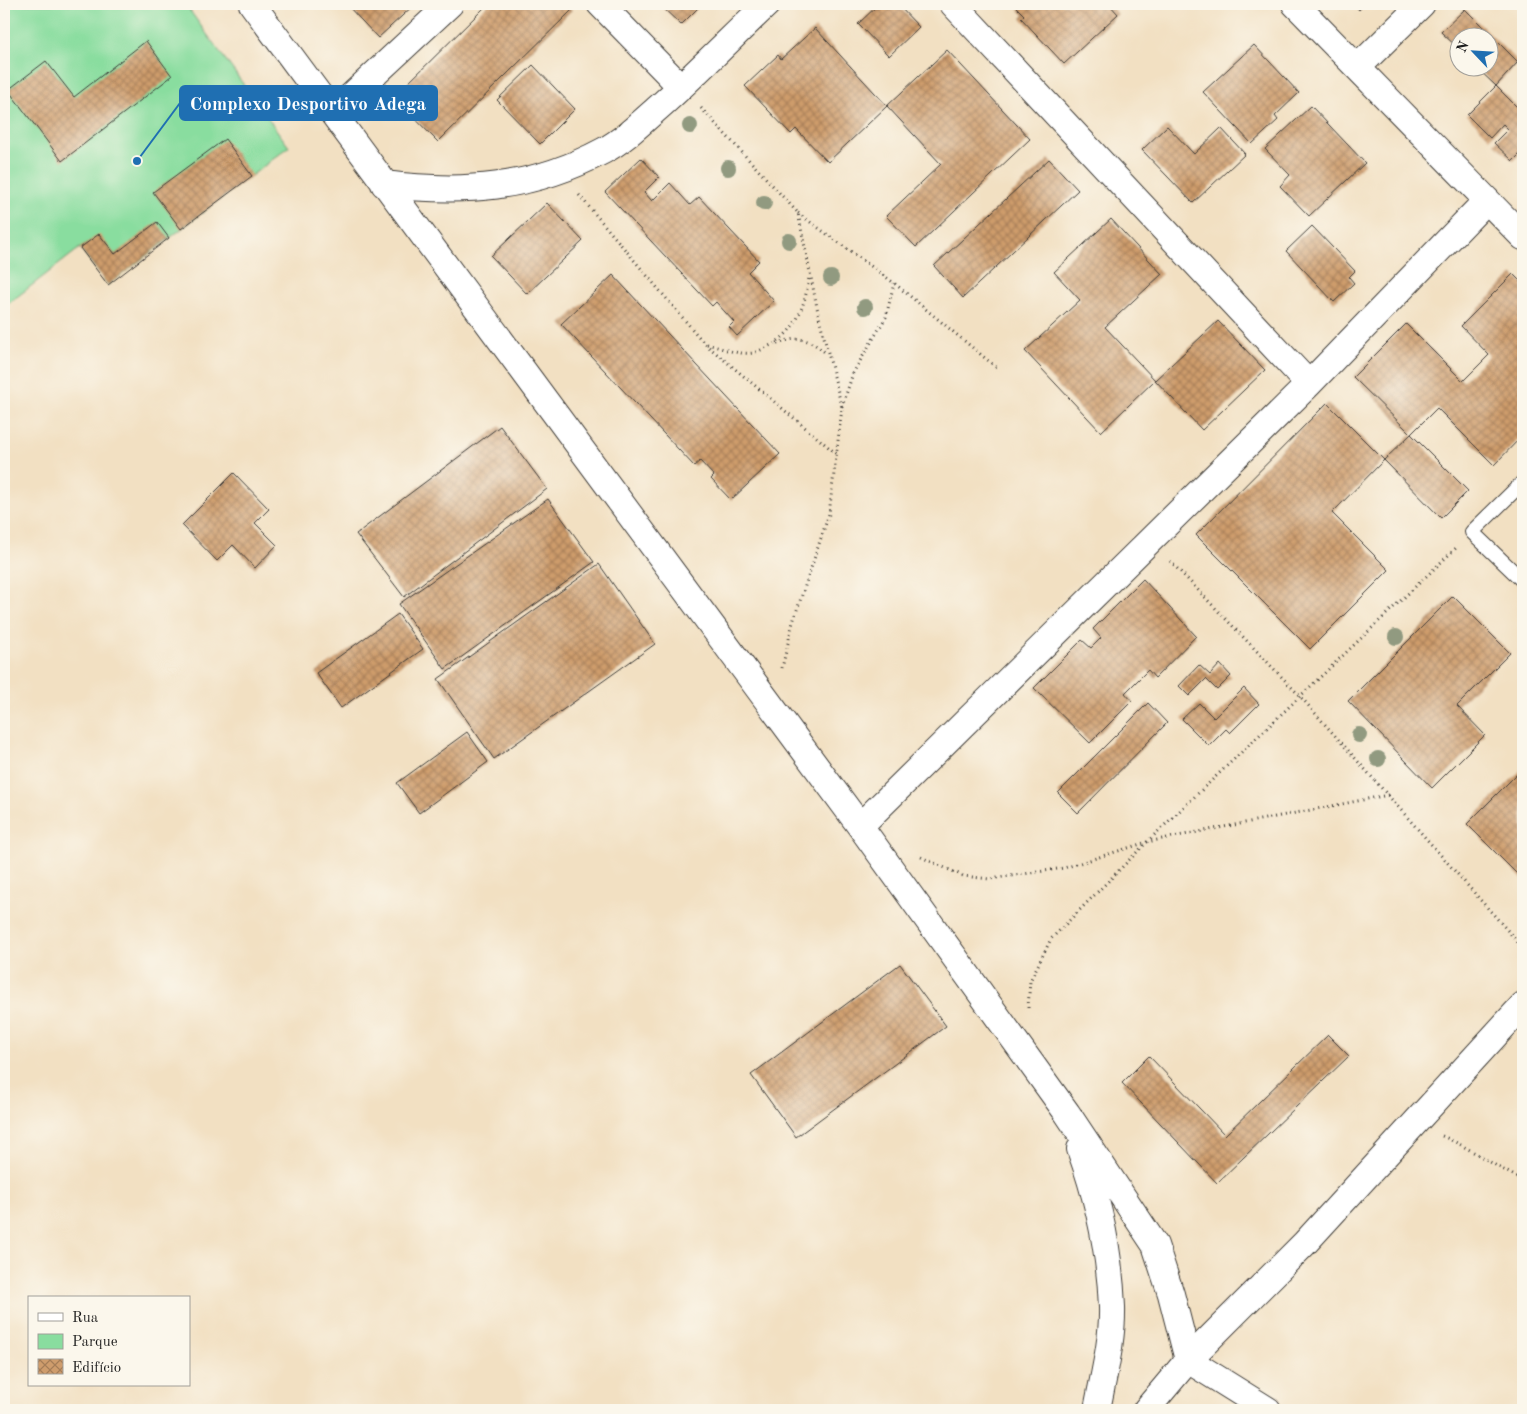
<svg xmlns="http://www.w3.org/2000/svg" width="1527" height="1414" font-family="'Old Standard TT',serif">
  <defs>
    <pattern id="building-cross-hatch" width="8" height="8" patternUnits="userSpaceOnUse" patternTransform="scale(1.25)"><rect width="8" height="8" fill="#ce9c6c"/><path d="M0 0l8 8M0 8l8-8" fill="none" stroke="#a67e58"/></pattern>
  </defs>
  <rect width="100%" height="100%" fill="#fbf7ec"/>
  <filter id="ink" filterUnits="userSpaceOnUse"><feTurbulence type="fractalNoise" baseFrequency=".02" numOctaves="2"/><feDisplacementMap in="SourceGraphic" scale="10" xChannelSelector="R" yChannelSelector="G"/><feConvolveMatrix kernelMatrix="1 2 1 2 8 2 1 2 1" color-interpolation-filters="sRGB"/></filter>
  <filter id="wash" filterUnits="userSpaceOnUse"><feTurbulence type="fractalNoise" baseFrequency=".0096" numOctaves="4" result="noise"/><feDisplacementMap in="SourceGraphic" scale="20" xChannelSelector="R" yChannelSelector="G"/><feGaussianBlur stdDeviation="1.12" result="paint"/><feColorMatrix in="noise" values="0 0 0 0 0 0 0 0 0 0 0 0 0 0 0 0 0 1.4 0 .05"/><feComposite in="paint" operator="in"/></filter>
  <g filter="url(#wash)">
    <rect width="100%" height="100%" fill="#f2e0c2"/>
    <path fill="#89dd9f" stroke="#527c5e" d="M4,4H185L289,147L108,285L80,248L4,307Z"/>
    <g id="blocks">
      <path fill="url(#building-cross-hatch)" d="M346,4H415L378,38Z
        M488,4H566L572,10L438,142L394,97Z
        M659,4H702L681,25Z
        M879,4H897L919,27L889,56L858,24Z
        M1013,4H1109L1118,14L1064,64L1021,18L1024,15Z
        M1353,4H1365L1359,10Z
        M1465,9L1518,62L1496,86L1477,68H1490V38H1460V50L1441,32Z
        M815,28L887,106L828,162L796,129L791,134L745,86L778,55L781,59Z
        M146,41L172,76L62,161L8,90L46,61L74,97Z
        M1254,45L1299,93L1275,116L1278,120L1252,144L1203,92Z
        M947,50L1030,139L916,247L886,216L941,164L887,106Z
        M1523,57V67L1518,62Z
        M533,65L575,109L540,144L497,100Z
        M1496,86L1523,113V151L1513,161L1494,143L1508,129L1503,124L1490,138L1467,115Z
        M1311,106L1365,163L1309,216L1280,186L1290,175L1265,149Z
        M1167,126L1194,154L1221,128L1245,154L1193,203L1142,150Z
        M225,139L252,176L181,229L153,192Z
        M641,158L659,177L644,192L652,201L670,183L690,205L699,197L759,261L748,272L774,301L737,336L729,327L734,322L716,302L712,306L605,192Z
        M1049,159L1078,190L963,298L934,266Z
        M547,203L583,241L527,294L491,256Z
        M1111,219L1162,274L1105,327L1155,380L1101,432L1025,351L1080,300L1054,272Z
        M157,222L169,238L108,285L80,248L99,234L115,254Z
        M1312,226L1355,271L1349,277L1354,283L1334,302L1286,251Z
        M1513,274L1523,284V435L1494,465L1437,408L1411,434L1468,491L1441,518L1384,460L1411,434L1353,377L1406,324L1463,381L1489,355L1461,326Z
        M613,275L780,454L731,500L711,479L714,476L700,461L694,466L561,324Z
        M1218,321L1265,370L1202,430L1155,380Z
        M1327,403L1384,460L1332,513L1389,570L1310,649L1196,535Z
        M500,426L547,489L404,597L356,534Z
        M234,473L269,509L255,523L277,545L255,568L233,545L217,561L182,525Z
        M548,499L594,562L445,669L399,604Z
        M599,564L655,644L494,759L438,679Z
        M1143,579L1196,636L1155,678L1148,670L1125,693L1132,701L1090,743L1034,688L1082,640L1091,648L1101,638L1093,629Z
        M1453,596L1510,653L1457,706L1485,735L1432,788L1348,701Z
        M398,614L423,649L341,708L316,673Z
        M1220,664L1231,676L1217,690L1206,679L1189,696L1179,686L1199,665L1210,675Z
        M1244,688L1259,704L1230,733L1226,729L1209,746L1182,719L1199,703L1214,718Z
        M1148,703L1167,723L1078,813L1058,793Z
        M467,732L488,762L419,813L397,783Z
        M1523,768V880L1467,824Z
        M900,964L946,1026L796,1137L751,1075Z
        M1328,1035L1349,1056L1217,1183L1122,1083L1149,1056L1225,1135Z"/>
    </g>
  </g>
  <g filter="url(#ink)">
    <use href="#blocks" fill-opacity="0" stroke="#3c3935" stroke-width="1"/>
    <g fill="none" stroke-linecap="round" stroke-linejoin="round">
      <g stroke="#3c3935" stroke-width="16">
        <path id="service" d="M1523,482L1472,532L1523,581"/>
      </g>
      <g stroke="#3c3935" stroke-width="28">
        <path id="minor" d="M252,4L860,826L1067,1113L1155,1245L1171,1294L1188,1360L1268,1410
          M600,4L681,87
          M953,4L1309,384L1487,200
          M1295,4L1523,237
          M1358,67L1422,4
          M334,112L450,4
          M384,184C462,194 532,189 603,151C624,140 642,122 659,107C696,74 731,38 767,4
          M860,826L1309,384
          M1080,1149C1098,1199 1110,1254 1112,1307C1113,1341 1103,1377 1097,1410
          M1146,1410L1188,1360L1304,1244L1523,1005"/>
      </g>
      <path stroke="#3c3935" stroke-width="3" stroke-dasharray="1 4" stroke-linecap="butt" d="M701,108L798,213L819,317L842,408L829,514L793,622L782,668
        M579,195L704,343L838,455
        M798,213L894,283L996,367
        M777,343C801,336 808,338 827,354
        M707,344C722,348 737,355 753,353C757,352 763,349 767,347C796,334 805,306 809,277
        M842,407L853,373L886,317L894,283
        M1170,561L1300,696L1523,948
        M921,857L963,876L990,879L1064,868L1147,842L1456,548
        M1028,1008L1030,981L1051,939L1147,842L1388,795
        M1442,1136C1471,1148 1495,1167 1523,1180"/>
      <use href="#service" stroke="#fff" stroke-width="14"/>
      <use href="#minor" stroke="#fff" stroke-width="26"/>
    </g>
    <g fill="#919a80">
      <circle cx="690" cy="126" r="8"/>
      <circle cx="728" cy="168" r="8"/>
      <circle cx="764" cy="203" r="8"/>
      <circle cx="789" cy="241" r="8"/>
      <circle cx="831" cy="278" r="8"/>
      <circle cx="865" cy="307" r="8"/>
      <circle cx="1396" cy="637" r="8"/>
      <circle cx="1359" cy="735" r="8"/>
      <circle cx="1378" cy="759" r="8"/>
    </g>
  </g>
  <path fill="none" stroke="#1f6fb2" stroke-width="2" d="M137 161L180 103"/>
  <circle fill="#1f6fb2" stroke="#fbf7ec" stroke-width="2" cx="137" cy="161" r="5"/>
  <rect fill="#1f6fb2" stroke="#1f6fb2" stroke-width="2" x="180" y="86" width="257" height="34" rx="5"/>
  <g font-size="19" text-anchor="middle" font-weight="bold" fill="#fff">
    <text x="308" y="110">Complexo Desportivo Adega</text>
  </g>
  <rect width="1527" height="1414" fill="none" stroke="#fbf7ec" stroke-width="20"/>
  <rect x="28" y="1296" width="162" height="90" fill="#fbf7ec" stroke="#a29f99"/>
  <rect x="38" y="1313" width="25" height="8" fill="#ffffff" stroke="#a29f99"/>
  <text x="72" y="1322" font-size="15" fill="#1c1c1c">Rua</text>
  <rect x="38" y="1334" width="25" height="15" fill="#89dd9f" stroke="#a29f99"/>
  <text x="72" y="1346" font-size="15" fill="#1c1c1c">Parque</text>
  <rect x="38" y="1359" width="25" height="15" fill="url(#building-cross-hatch)" stroke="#a29f99"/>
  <text x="72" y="1372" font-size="15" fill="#1c1c1c">Edifício</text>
  <g transform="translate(1474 52) rotate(295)"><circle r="24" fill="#fbf7ec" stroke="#a29f99"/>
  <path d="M0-4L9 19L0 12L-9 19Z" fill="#1f6fb2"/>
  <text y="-8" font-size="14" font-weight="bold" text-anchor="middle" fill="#1c1c1c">N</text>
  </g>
</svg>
